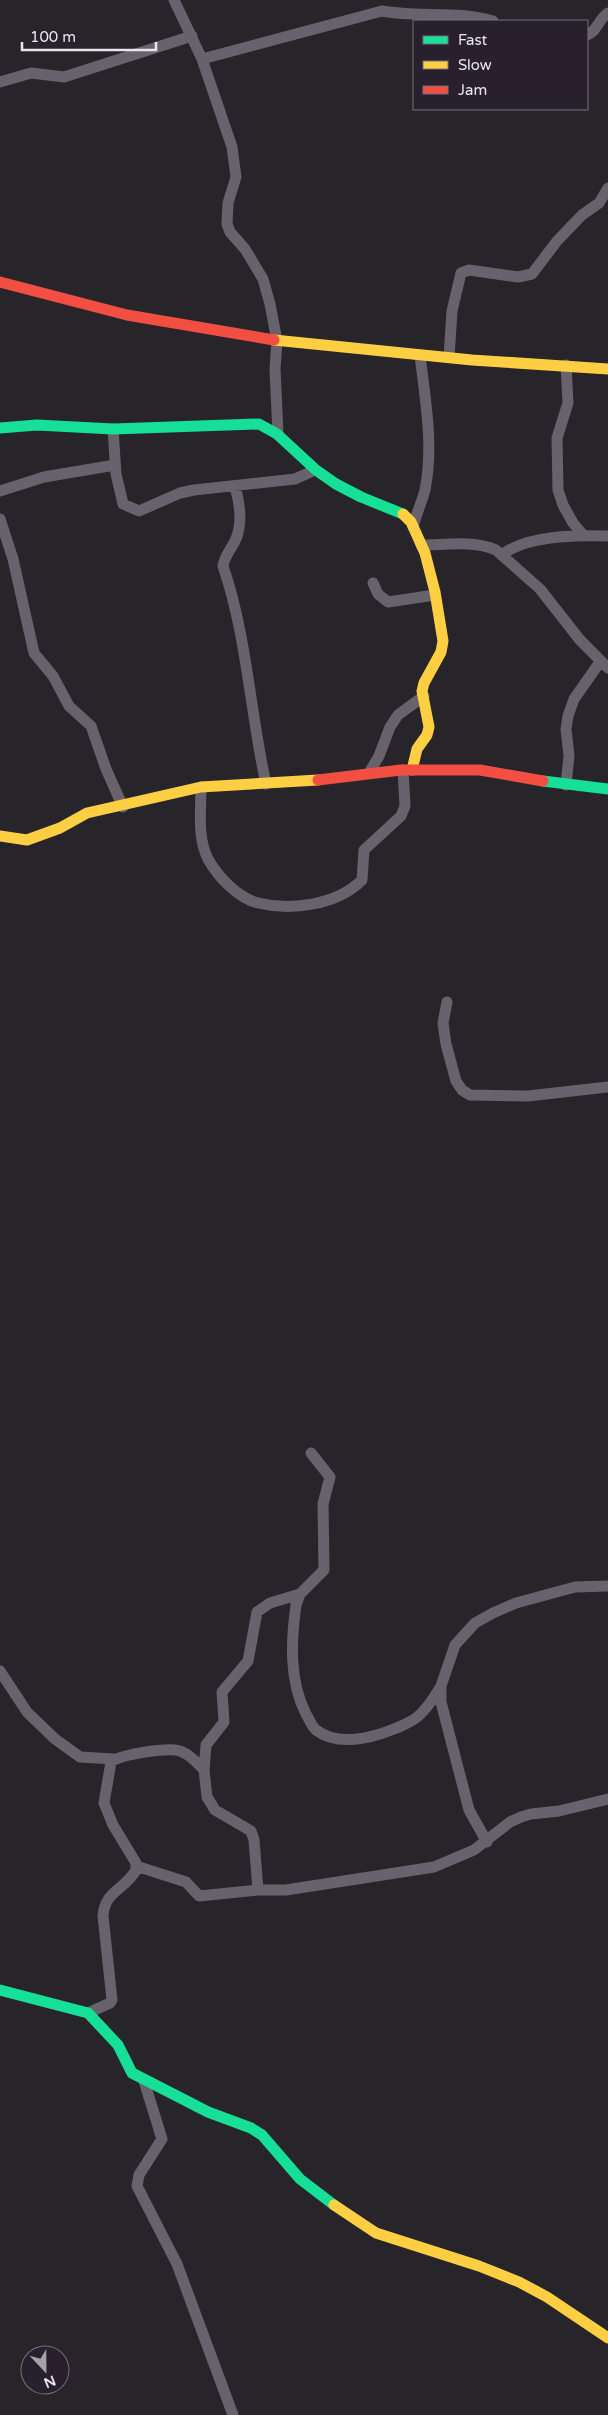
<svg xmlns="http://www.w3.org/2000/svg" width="608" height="2415" font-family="'Varela Round',sans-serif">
  <rect width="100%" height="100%" fill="#27242a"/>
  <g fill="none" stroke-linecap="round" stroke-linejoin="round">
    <path stroke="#68626c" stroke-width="11" d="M174,0L202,59L232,147L236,177L228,203L227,224L230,232L245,249L263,279L270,304L277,341L275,369L278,434
      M587,35C597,32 599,18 608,13
      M202,59L382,11C419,18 457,10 493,21
      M0,82L31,73L64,77L192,36
      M449,357L452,311L461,273L469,270L518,277L532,274L557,241L582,215L599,203L608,188
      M566,365L568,403L557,438L558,490L563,505L573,523L584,536
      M113,429L116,474L123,504L139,511L180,493L194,490L295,479L315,470
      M235,487C240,504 243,524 235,541C231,549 224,557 223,566C247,636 250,712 266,784
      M0,491L44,477L115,465
      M0,519L13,559L34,653L53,676L69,706L91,726L106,769L123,807
      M413,527C416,514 422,502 425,490C434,445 425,399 420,355
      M421,545C444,545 474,540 496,550L540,589L580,640L608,668
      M502,555C526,535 577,535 608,536
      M373,583L378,594L388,602L435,595
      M369,773L379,756L390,727L398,715L424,696
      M566,785L569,756L566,729L568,716L574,699L600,662
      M201,787C201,811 197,837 208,859C218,877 238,898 258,903C292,911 337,905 362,880L364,850L401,816L405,806L403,770
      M447,1002L443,1023L446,1044L456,1081L462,1090L470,1095L528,1096L608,1087
      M311,1453L330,1477L323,1504L324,1570L300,1594L296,1605C291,1641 289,1681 306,1714C309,1719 312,1727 316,1730C334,1744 361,1740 380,1734C415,1722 422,1718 441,1686
      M0,1671L27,1712L55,1739L80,1757L114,1759
      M487,1842L469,1810L441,1702V1686L455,1645L475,1623L493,1613L516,1603L575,1587L608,1586
      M136,1866L186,1882L199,1896L258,1890H286L434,1867L474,1850L510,1822L521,1817L531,1814L559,1811L608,1799
      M258,1890L254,1840L251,1831L215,1810L207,1797L204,1770L206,1745L224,1722L222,1692L248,1661L257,1612L270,1603L300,1594
      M88,2013L110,2003L112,2000L103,1916C105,1890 125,1890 136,1870V1863L113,1825L104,1803L111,1762C121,1754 162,1749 175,1750C187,1751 196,1762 204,1770
      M144,2081L162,2139L139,2175L137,2186L177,2264L233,2415"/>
    <path stroke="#16e098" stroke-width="11" d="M0,428L37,425L113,429L259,424L277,434L316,470L336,484L361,497L403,514
      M543,781L608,789
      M0,1990L88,2013L118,2045L132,2073L208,2112L251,2128L262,2135L300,2179L334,2205"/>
    <path stroke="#ffcf43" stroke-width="11" d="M274,340L472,360L608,369
      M403,514L411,522L425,553L435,592L443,641L441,652L424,683L422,691L429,727L427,735L417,749L412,770
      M0,836L27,840L60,828L87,813L201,787L318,780
      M334,2205L376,2233L479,2266L519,2282L547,2297L608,2338"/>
    <path stroke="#f24e42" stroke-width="11" d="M0,282L127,315L274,340
      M318,780L401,770H480L543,781"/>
  </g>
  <rect x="413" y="20" width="175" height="90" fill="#28212d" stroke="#76707a"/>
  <rect x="423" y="36" width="25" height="8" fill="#16e098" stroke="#76707a"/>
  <text x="458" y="45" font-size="15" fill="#eae6ee">Fast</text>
  <rect x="423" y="61" width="25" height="8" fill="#ffcf43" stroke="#76707a"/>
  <text x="458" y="70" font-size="15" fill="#eae6ee">Slow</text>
  <rect x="423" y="86" width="25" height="8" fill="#f24e42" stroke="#76707a"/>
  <text x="458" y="95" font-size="15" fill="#eae6ee">Jam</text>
  <g transform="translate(45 2370) rotate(158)"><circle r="24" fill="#28212d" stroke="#76707a"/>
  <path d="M0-4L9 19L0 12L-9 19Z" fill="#a6a2a9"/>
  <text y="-8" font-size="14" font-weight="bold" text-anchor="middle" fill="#eae6ee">N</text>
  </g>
  <path d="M22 42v8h134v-8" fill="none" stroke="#eae6ee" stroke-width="2.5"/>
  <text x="30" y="42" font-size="15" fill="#eae6ee" stroke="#28212d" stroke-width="4" paint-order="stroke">100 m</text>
</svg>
